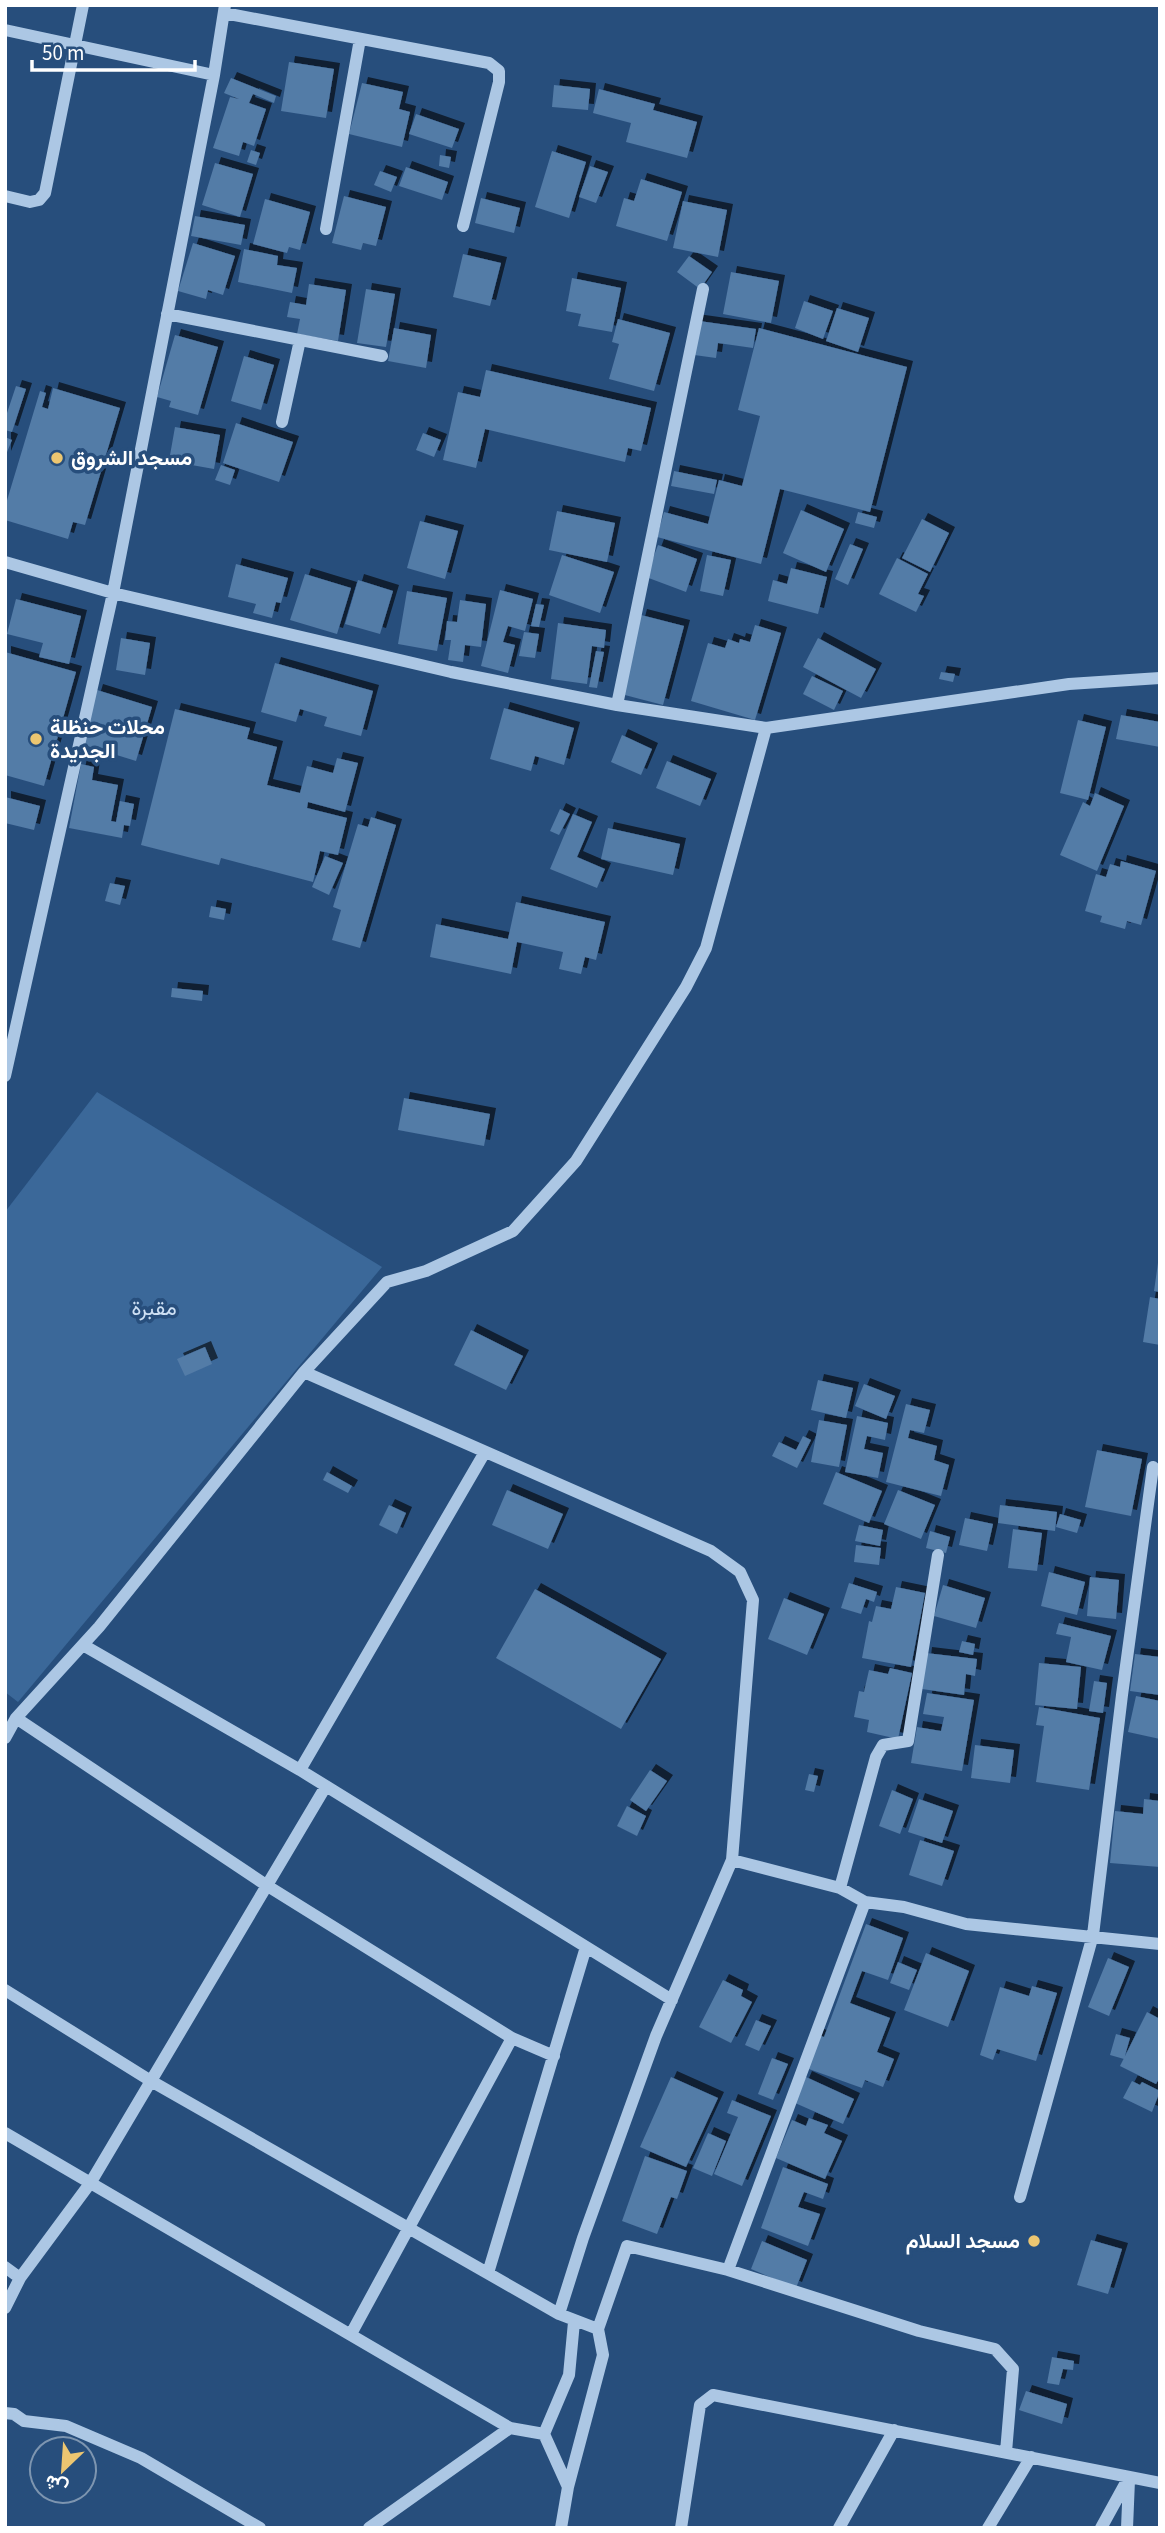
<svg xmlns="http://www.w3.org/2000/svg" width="1165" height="2533" font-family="'Source Sans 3',Vazirmatn,sans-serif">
  <defs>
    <filter id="shadow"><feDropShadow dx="6" dy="-6" stdDeviation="0" flood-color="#0009"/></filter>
  </defs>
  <rect width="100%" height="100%" fill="#274e7c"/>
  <path fill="#3b6899" d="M97,1092L382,1267L18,1702L5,1692V1212Z"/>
  <path fill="#537ba7" filter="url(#shadow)" d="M289,62L334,69L326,118L281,111Z
    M231,78L276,96L274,103L253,94L249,103L266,109L254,146L243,142L239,156L213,148L230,97L239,99L224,93Z
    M362,83L403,92L399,109L410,112L402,147L349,134Z
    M554,85L590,89L588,110L552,107Z
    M599,89L655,104L653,110L697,122L687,158L626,142L631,123L593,113Z
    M416,114L459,129L452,148L409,134Z
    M251,150L260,153L256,165L247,162Z
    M552,151L586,162L569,218L535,207Z
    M440,155L451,157L449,168L439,166Z
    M215,163L253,174L240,217L202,205Z
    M590,166L608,172L596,203L579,197Z
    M406,167L448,182L442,200L399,186Z
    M380,171L397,177L391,192L374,185Z
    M641,179L682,192L667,241L616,226L624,198L634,201Z
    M344,196L386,207L376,246L363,243L361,250L332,243Z
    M481,198L520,208L514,233L475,223Z
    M265,199L310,212L300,250L289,247L287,253L253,244Z
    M683,201L727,210L718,257L673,248Z
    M195,216L245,225L241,245L191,236Z
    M193,243L235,256L223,295L208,290L206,299L178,291Z
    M244,249L278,256L277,265L297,268L292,293L238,282Z
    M463,254L501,263L490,306L453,297Z
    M689,256L712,272L700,289L677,272Z
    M731,272L779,281L771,323L723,314Z
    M572,278L621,288L612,332L578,326L581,314L566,311Z
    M309,284L346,290L338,341L297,334L300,319L287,317L290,302L306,305Z
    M366,289L395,294L386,347L357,343Z
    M804,301L833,311L823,339L795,328Z
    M837,308L869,318L858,352L826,341Z
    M618,319L670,333L654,391L609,379L619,344L612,342Z
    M692,320L756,329L753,348L718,343L716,358L687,354Z
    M394,328L431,335L426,368L388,361Z
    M759,328L907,367L870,512L780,489L761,564L657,537L664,512L708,524L719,480L742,486L760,416L738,410Z
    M175,335L218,347L198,415L169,407L171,401L157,397Z
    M244,356L274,365L261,410L231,401Z
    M486,370L651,408L641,451L628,448L625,462L485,429L476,468L443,460L458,392L480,397Z
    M16,386L26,389L12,432L5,430V419Z
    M53,388L120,408L85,525L73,522L68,539L5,520V507L40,391L46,393L42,407L48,409Z
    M236,423L293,442L279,482L223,463Z
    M175,427L220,435L214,469L169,461Z
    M423,433L441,440L434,457L416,450Z
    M5,437L12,440L5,457Z
    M221,465L235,470L230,485L215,480Z
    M674,471L717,480L714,494L671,486Z
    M801,510L844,529L826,572L783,553Z
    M557,511L615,523L607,562L549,550Z
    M858,512L877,517L874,528L855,523Z
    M922,519L949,533L930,572L902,558Z
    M420,521L458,531L445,579L407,568Z
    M850,544L863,549L848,585L835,579Z
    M658,545L697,559L686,592L646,577Z
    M562,555L614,572L600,613L549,595Z
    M707,555L731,560L723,596L700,591Z
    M897,558L928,574L918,594L924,596L916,612L879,594Z
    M236,564L288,578L281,603L276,602L272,618L253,613L256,604L228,597Z
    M791,568L827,577L818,614L768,601L773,580L787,584Z
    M305,574L351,588L337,634L290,620Z
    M358,580L393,591L380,634L345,624Z
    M500,590L533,599L525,631L508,626L503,642L515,645L508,673L481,666Z
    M407,591L447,598L437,651L398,644Z
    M16,599L81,616L69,664L39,657L43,643L7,634Z
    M460,600L486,604L481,647L465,645L463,662L448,660L451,640H445L447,621L457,622Z
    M536,604L544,605L539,627L531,626Z
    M641,615L684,626L663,705L621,694Z
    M558,623L606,630L604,648L592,646L587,684L551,679Z
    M755,625L781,633L755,720L691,701L708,643L725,648L728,639L739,643L740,639L750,642Z
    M524,632L539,634L535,658L519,656Z
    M121,638L150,643L145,675L116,670Z
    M818,638L876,669L861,698L803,667Z
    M596,651L604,652L597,688L589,687Z
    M5,652L76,672L44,786L5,775Z
    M275,663L373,691L361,736L324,726L327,717L300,709L296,722L261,712Z
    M941,672L955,674L953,682L939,679Z
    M812,676L843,691L834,710L803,694Z
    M97,690L152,707L136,761L81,744Z
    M504,708L574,728L564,765L535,756L531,771L490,759Z
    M175,709L250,728L247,739L277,747L267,785L300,793L307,766L333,773L337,758L358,763L345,812L308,802L307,808L347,818L338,855L320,851L313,882L221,858L219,865L141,845Z
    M1121,715L1160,722V747L1116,739Z
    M1078,720L1106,727L1088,800L1060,793Z
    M622,735L652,749L641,775L611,762Z
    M667,761L711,779L700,806L656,788Z
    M81,764L94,767L92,780L118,785L111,821L116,822L120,801L134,804L130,826L124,825L122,838L69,828Z
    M1095,793L1124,806L1097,871L1060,855L1083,802L1090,806Z
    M5,797L40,806L34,830L5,823Z
    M560,809L570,814L559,835L550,831Z
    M573,814L592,822L577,857L605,869L597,888L550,869Z
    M371,817L396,825L360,948L332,940L341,910L333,907L358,824L368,827Z
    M608,828L680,844L673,875L601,859Z
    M325,856L343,863L329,895L312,887Z
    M1121,861L1156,871L1141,925L1127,921L1125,929L1100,922L1102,916L1085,911L1096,874L1106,877L1110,864L1120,867Z
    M110,883L125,886L120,905L105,901Z
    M516,902L605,922L596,960L585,957L581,974L559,969L563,952L517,942L511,974L430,957L436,924L508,939Z
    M211,906L226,909L224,920L209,917Z
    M172,988L203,991L202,1001L171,997Z
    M404,1098L490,1114L484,1146L398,1130Z
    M1158,1263H1160V1292L1154,1291Z
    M1150,1297L1160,1299V1345L1143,1342Z
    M471,1330L523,1356L506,1390L454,1365Z
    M205,1347L212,1364L185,1376L177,1359Z
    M818,1380L853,1388L846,1418L811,1410Z
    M864,1384L895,1396L886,1419L855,1406Z
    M906,1404L930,1410L924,1433L910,1430L908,1438L937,1446L934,1460L949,1465L941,1496L886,1482Z
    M857,1416L888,1423L885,1440L867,1436L864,1449L883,1453L878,1478L845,1472Z
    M819,1420L847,1425L839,1467L811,1462Z
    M803,1436L811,1440L797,1468L772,1456L779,1442L796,1450Z
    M1097,1450L1142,1459L1131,1516L1085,1507Z
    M327,1472L352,1486L348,1493L323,1480Z
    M836,1472L882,1491L869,1523L823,1504Z
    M507,1490L563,1514L548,1549L492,1525Z
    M898,1490L935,1505L921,1539L884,1524Z
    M389,1505L406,1513L397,1534L379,1525Z
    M1000,1505L1057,1512L1055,1531L998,1523Z
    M1060,1514L1081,1520L1077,1533L1056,1527Z
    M965,1518L993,1524L987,1551L959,1545Z
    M859,1525L883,1530L880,1546L855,1541Z
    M1013,1529L1042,1533L1037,1571L1008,1568Z
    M930,1531L950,1537L946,1553L926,1548Z
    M856,1545L881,1548L879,1565L854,1562Z
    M1049,1572L1085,1582L1077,1615L1041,1606Z
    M1090,1577L1119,1580L1116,1619L1087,1616Z
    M849,1583L877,1592L874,1602L866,1599L861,1614L841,1608Z
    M943,1585L985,1598L976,1628L934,1616Z
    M896,1587L925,1593L911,1667L862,1658L869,1621L872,1622L876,1606L891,1609Z
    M535,1589L661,1659L621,1729L496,1658Z
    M784,1598L824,1614L807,1655L768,1639Z
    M1059,1623L1111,1636L1102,1670L1066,1662L1071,1637L1056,1634Z
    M962,1641L975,1644L973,1655L959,1652Z
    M926,1653L977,1659L975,1676L966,1674L964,1695L922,1689Z
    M1135,1654L1160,1657V1695L1130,1691Z
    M1039,1663L1081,1667L1077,1709L1035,1705Z
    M890,1668L912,1673L898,1739L867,1732L869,1720L854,1717L859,1691L864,1692L869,1670L888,1674Z
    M1094,1681L1107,1683L1103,1713L1089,1711Z
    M927,1693L974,1700L962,1771L911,1763L917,1727L941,1731L944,1717L923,1714Z
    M1136,1696L1160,1701V1739L1128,1732Z
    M1039,1707L1100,1718L1089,1790L1036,1782L1044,1726L1036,1725Z
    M975,1745L1014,1750L1010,1783L971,1778Z
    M650,1770L667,1781L646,1811L630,1800Z
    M809,1774L818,1776L814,1792L805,1790Z
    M892,1790L913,1799L900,1834L879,1826Z
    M919,1799L953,1811L942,1843L908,1832Z
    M1144,1799L1160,1801V1867L1110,1863L1115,1811L1143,1814Z
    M627,1806L646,1816L637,1836L617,1826Z
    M920,1840L954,1851L942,1886L909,1875Z
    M866,1924L903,1938L888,1980L862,1971L850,2003L890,2018L877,2052L894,2059L883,2087L865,2080L862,2088L806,2068L818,2035L824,2037Z
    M926,1953L969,1971L948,2027L904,2010Z
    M1108,1958L1129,1967L1109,2016L1088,2007Z
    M898,1962L917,1970L909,1990L890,1983Z
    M723,1980L743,1990L741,1996L752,2002L731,2043L699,2027Z
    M1032,1986L1057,1993L1036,2061L997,2049L993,2060L980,2055L1000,1987L1029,1996Z
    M1147,2012L1160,2019V2077L1156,2084L1120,2066Z
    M756,2020L771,2026L759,2051L745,2045Z
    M1116,2034L1130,2038L1124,2059L1110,2055Z
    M772,2058L788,2064L773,2100L758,2094Z
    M671,2077L718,2098L686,2167L640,2147Z
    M806,2077L854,2099L843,2124L795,2103Z
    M1132,2081L1140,2085L1142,2082L1160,2091L1152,2112L1123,2098Z
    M732,2100L771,2116L742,2186L714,2174L738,2117L727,2113Z
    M809,2118L828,2125L824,2133L842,2141L825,2179L776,2158L792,2120L806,2126Z
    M708,2133L726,2141L712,2176L693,2168Z
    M645,2156L687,2171L677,2199L671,2197L657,2234L622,2221Z
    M783,2167L828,2184L823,2199L804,2192L798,2207L820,2214L808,2246L761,2228Z
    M1091,2240L1122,2249L1108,2294L1077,2285Z
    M762,2241L807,2260L796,2288L751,2269Z
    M1052,2357L1074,2361L1073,2370L1063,2369L1059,2385L1047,2383Z
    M1026,2391L1067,2404L1062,2424L1019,2410Z"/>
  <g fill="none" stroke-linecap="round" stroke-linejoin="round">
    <path stroke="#acc7e4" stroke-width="12" d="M224,13L489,63L499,71V82L463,226
      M5,30L214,75
      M5,196L30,202L39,200L45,193L83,5
      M326,229L360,39
      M167,314L382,356
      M282,422L300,340
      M5,562L113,593L451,672L617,705L766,728L1069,684L1160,678
      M617,705L703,289
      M5,1076L113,593L214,75L225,5
      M304,1372L387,1282L426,1271L513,1231L576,1161L686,987L706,948L766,728
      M83,1645L300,1770L672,2000
      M16,1718L266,1885L512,2038L554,2056
      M5,1738L16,1718L99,1627L304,1372L711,1551L740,1572L753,1600L732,1860L656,2036L583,2238L559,2314
      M300,1770L485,1452
      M732,1860L840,1888L865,1902L904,1907L966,1924L1160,1944
      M840,1888L876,1757L883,1745L908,1741L938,1555
      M5,1990L151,2081L559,2314L598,2329
      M5,2133L510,2428
      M1020,2197L1093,1935L1122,1695L1153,1467
      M5,2267L20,2278L5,2308
      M728,2270L865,1902
      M488,2273L586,1947
      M20,2278L91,2182L326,1786
      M351,2334L512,2038
      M5,2413L14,2414L24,2421L66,2426L141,2458L260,2528
      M544,2434L568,2487L561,2528
      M568,2487L603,2355L598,2329L627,2246L728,2270L919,2331L995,2349L1013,2369L1006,2452
      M369,2528L510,2428L544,2434L569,2375L574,2322
      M681,2528L700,2405L713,2395L1160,2483
      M839,2528L894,2430
      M988,2528L1031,2457
      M1101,2528L1129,2477
      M1127,2528L1129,2480"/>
  </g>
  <g fill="#ecc671" stroke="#274e7c" stroke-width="2.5">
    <circle cx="57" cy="458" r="7"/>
    <circle cx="36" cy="739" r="7"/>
    <circle cx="1034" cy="2241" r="7"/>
  </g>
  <g text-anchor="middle" stroke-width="7" stroke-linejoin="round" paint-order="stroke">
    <g font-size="21" font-weight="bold" fill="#fff" stroke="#274e7c" text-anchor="start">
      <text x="71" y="465">مسجد الشروق</text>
      <text x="50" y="734">محلات حنظلة<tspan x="50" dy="24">الجديدة</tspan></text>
      <text x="1020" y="2248" text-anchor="end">مسجد السلام</text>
    </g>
    <g font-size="21" fill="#cee0f4" stroke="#274e7c">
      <text x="154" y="1315">مقبرة</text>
    </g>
  </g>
  <rect width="1165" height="2533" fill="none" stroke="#ffffff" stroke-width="14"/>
  <g transform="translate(63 2470) rotate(205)"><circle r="33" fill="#274e7c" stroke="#7d95b0" stroke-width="2"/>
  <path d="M0-5L12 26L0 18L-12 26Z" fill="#ecc671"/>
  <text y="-10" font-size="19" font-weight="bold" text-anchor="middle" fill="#ffffff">ش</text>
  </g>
  <path d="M32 60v10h163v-10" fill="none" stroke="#ffffff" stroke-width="3.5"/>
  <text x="42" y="60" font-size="21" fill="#ffffff" stroke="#274e7c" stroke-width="5" paint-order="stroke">50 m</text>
</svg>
